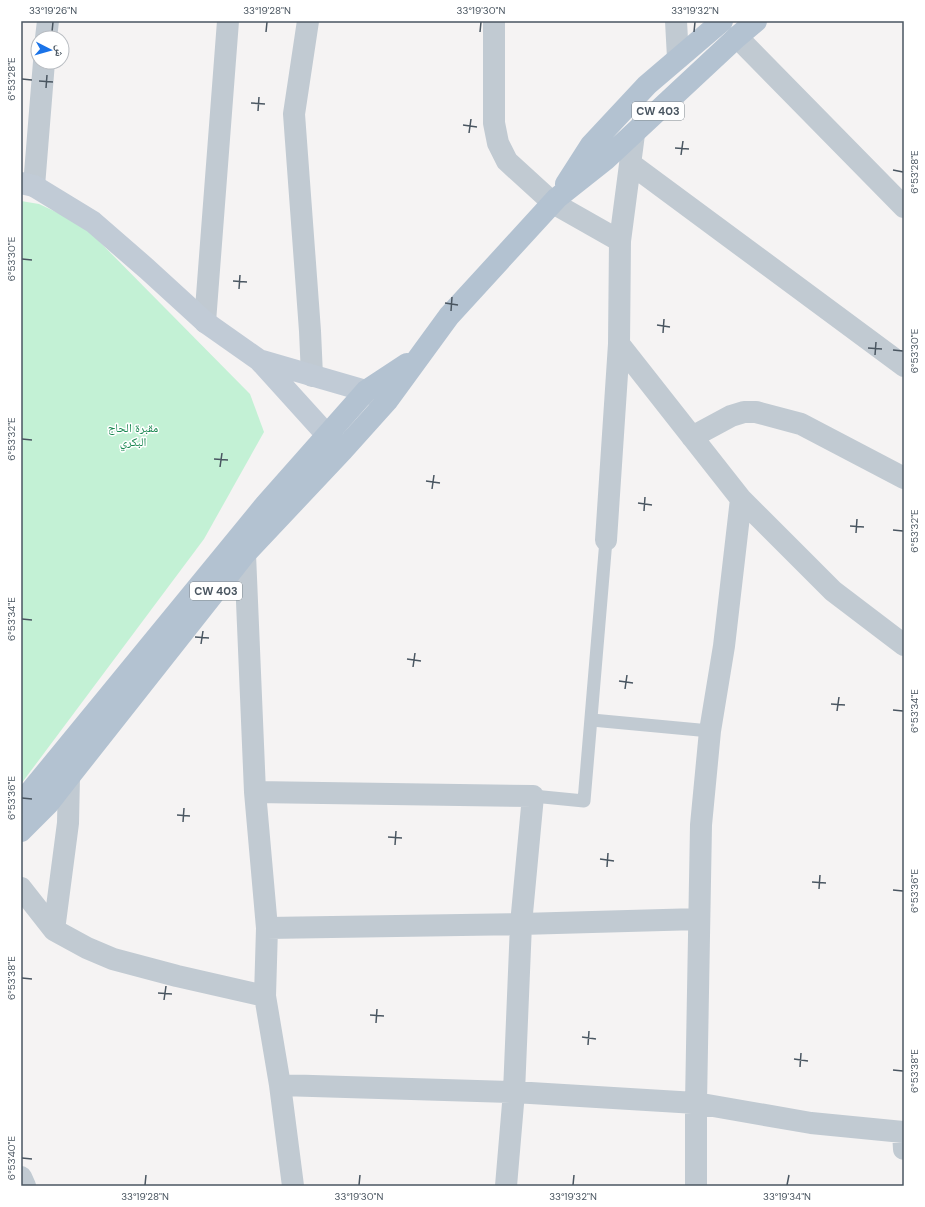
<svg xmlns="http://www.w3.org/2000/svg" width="925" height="1207" font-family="'DM Sans','Noto Naskh Arabic',sans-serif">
  <rect width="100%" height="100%" fill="#f5f3f3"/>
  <path fill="#c3f1d5" d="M21,201L39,204L82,224L250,394L264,432L204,539L21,784Z"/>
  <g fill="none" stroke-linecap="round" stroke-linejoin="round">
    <path stroke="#c1cad2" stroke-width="13" d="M592,720L710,731
      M533,796L584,801L606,540"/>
    <path stroke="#c1cad2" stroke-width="22" d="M308,21L294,114L310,331L312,376
      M494,21V123L498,143L507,161L553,203L620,241
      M676,21L678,58
      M737,37L904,207
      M46,38L48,21
      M634,134L620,241L619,344L741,499L833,591L904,645
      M631,164L904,366
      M34,186L44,62
      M205,322L228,21
      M692,437L731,416L744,412H756L801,424L904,478
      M606,540L619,344
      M245,554L255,792L267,928L265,996L280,1085L293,1186
      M255,792L533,796L521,924L514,1092L506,1186
      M21,888L54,930L87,948L113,959L177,976L265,996
      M267,928L521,924L699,919
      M54,930L68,823L69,777
      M280,1085L514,1092L696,1103L811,1123L903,1132L904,1149
      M21,1177L25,1186
      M696,1186V1103L701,825L710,731L724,646L741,499"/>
    <path stroke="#c1cbd6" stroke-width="22" d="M21,183L34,186L93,222L147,269L205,322L259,360L327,435L341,448
      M259,360L366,391L382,399"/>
    <path stroke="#b3c2d1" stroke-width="22" d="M566,184L591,145L647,85L722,21
      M21,803L266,504L366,391L407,364
      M21,831L48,804L69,777L245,554L343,450L387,401L449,316L557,198L605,160L737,37L756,21"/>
  </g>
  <path fill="none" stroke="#4a5661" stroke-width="1.5" d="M52,32L53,22M266,32L267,22M480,32L481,22M694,32L695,22M22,79L32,80M39,81L53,82M46,88L47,75M251,103L265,104M258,111L259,97M463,125L477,127M469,133L471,119M675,148L689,149M681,155L683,141M893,170L903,172M22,259L32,260M233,281L247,282M239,289L240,275M445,303L458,305M451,311L452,297M657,325L670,327M663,333L664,319M868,348L882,349M893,350L903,351M875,355L876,342M22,439L32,440M214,459L228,460M220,467L222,453M426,481L440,483M432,489L434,475M638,503L652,505M644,511L645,497M850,526L864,527M893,530L903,531M856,533L857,519M22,619L32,620M195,637L209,638M201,644L203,631M407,659L421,661M413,667L415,653M619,681L633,683M625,689L627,675M831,704L845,705M893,710L903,711M837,711L839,697M22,798L32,799M177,815L190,816M183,822L184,808M388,837L402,838M395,845L396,831M600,859L614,861M607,867L608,853M812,882L826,883M819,889L820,875M893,890L903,891M22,978L32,979M158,993L172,994M164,1000L166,986M370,1015L384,1016M376,1023L377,1009M582,1037L596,1039M588,1045L589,1031M794,1059L808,1061M800,1067L801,1053M893,1070L903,1071M22,1158L32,1159M145,1185L146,1175M359,1185L360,1175M573,1185L574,1175M787,1185L789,1175"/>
  <g text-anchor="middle" stroke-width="3" stroke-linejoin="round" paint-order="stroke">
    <g fill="#fff" stroke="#808990" stroke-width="1">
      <rect x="632" y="102" width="52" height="18" rx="3"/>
      <rect x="190" y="582" width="52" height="18" rx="3"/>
    </g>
    <g font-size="11" font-weight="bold" fill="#4a5661">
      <text x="658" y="115">CW 403</text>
      <text x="216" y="595">CW 403</text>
    </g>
    <g font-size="12" fill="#17864f" stroke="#fff">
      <text x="133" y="432">مقبرة الحاج<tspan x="133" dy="14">البكري</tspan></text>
    </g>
  </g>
  <rect width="925" height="1207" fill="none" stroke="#ffffff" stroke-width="44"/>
  <g transform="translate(50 50) rotate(96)"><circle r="19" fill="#ffffff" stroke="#b7bbc0"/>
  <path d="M0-3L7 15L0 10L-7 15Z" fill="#1a73e8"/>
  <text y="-6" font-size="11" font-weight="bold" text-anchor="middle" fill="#4a5661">ش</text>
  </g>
  <rect x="22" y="22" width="881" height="1163" fill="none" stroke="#4a5661" stroke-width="1.5"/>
  <g font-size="10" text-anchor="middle" fill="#4a5661">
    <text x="53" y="14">33°19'26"N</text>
    <text x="267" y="14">33°19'28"N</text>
    <text x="481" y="14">33°19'30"N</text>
    <text x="695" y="14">33°19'32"N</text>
    <text transform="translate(11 79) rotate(-90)" y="4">6°53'28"E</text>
    <text transform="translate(914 172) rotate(-90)" y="4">6°53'28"E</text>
    <text transform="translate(11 259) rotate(-90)" y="4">6°53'30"E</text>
    <text transform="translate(914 351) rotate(-90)" y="4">6°53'30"E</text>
    <text transform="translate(11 439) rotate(-90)" y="4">6°53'32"E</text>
    <text transform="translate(914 531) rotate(-90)" y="4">6°53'32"E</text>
    <text transform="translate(11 619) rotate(-90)" y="4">6°53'34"E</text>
    <text transform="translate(914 711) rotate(-90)" y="4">6°53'34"E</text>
    <text transform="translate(11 798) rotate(-90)" y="4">6°53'36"E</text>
    <text transform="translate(914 891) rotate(-90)" y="4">6°53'36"E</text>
    <text transform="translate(11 978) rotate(-90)" y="4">6°53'38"E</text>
    <text transform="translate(914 1071) rotate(-90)" y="4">6°53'38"E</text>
    <text transform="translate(11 1158) rotate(-90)" y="4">6°53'40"E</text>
    <text x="145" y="1200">33°19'28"N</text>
    <text x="359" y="1200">33°19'30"N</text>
    <text x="573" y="1200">33°19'32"N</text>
    <text x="787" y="1200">33°19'34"N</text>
  </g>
</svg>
